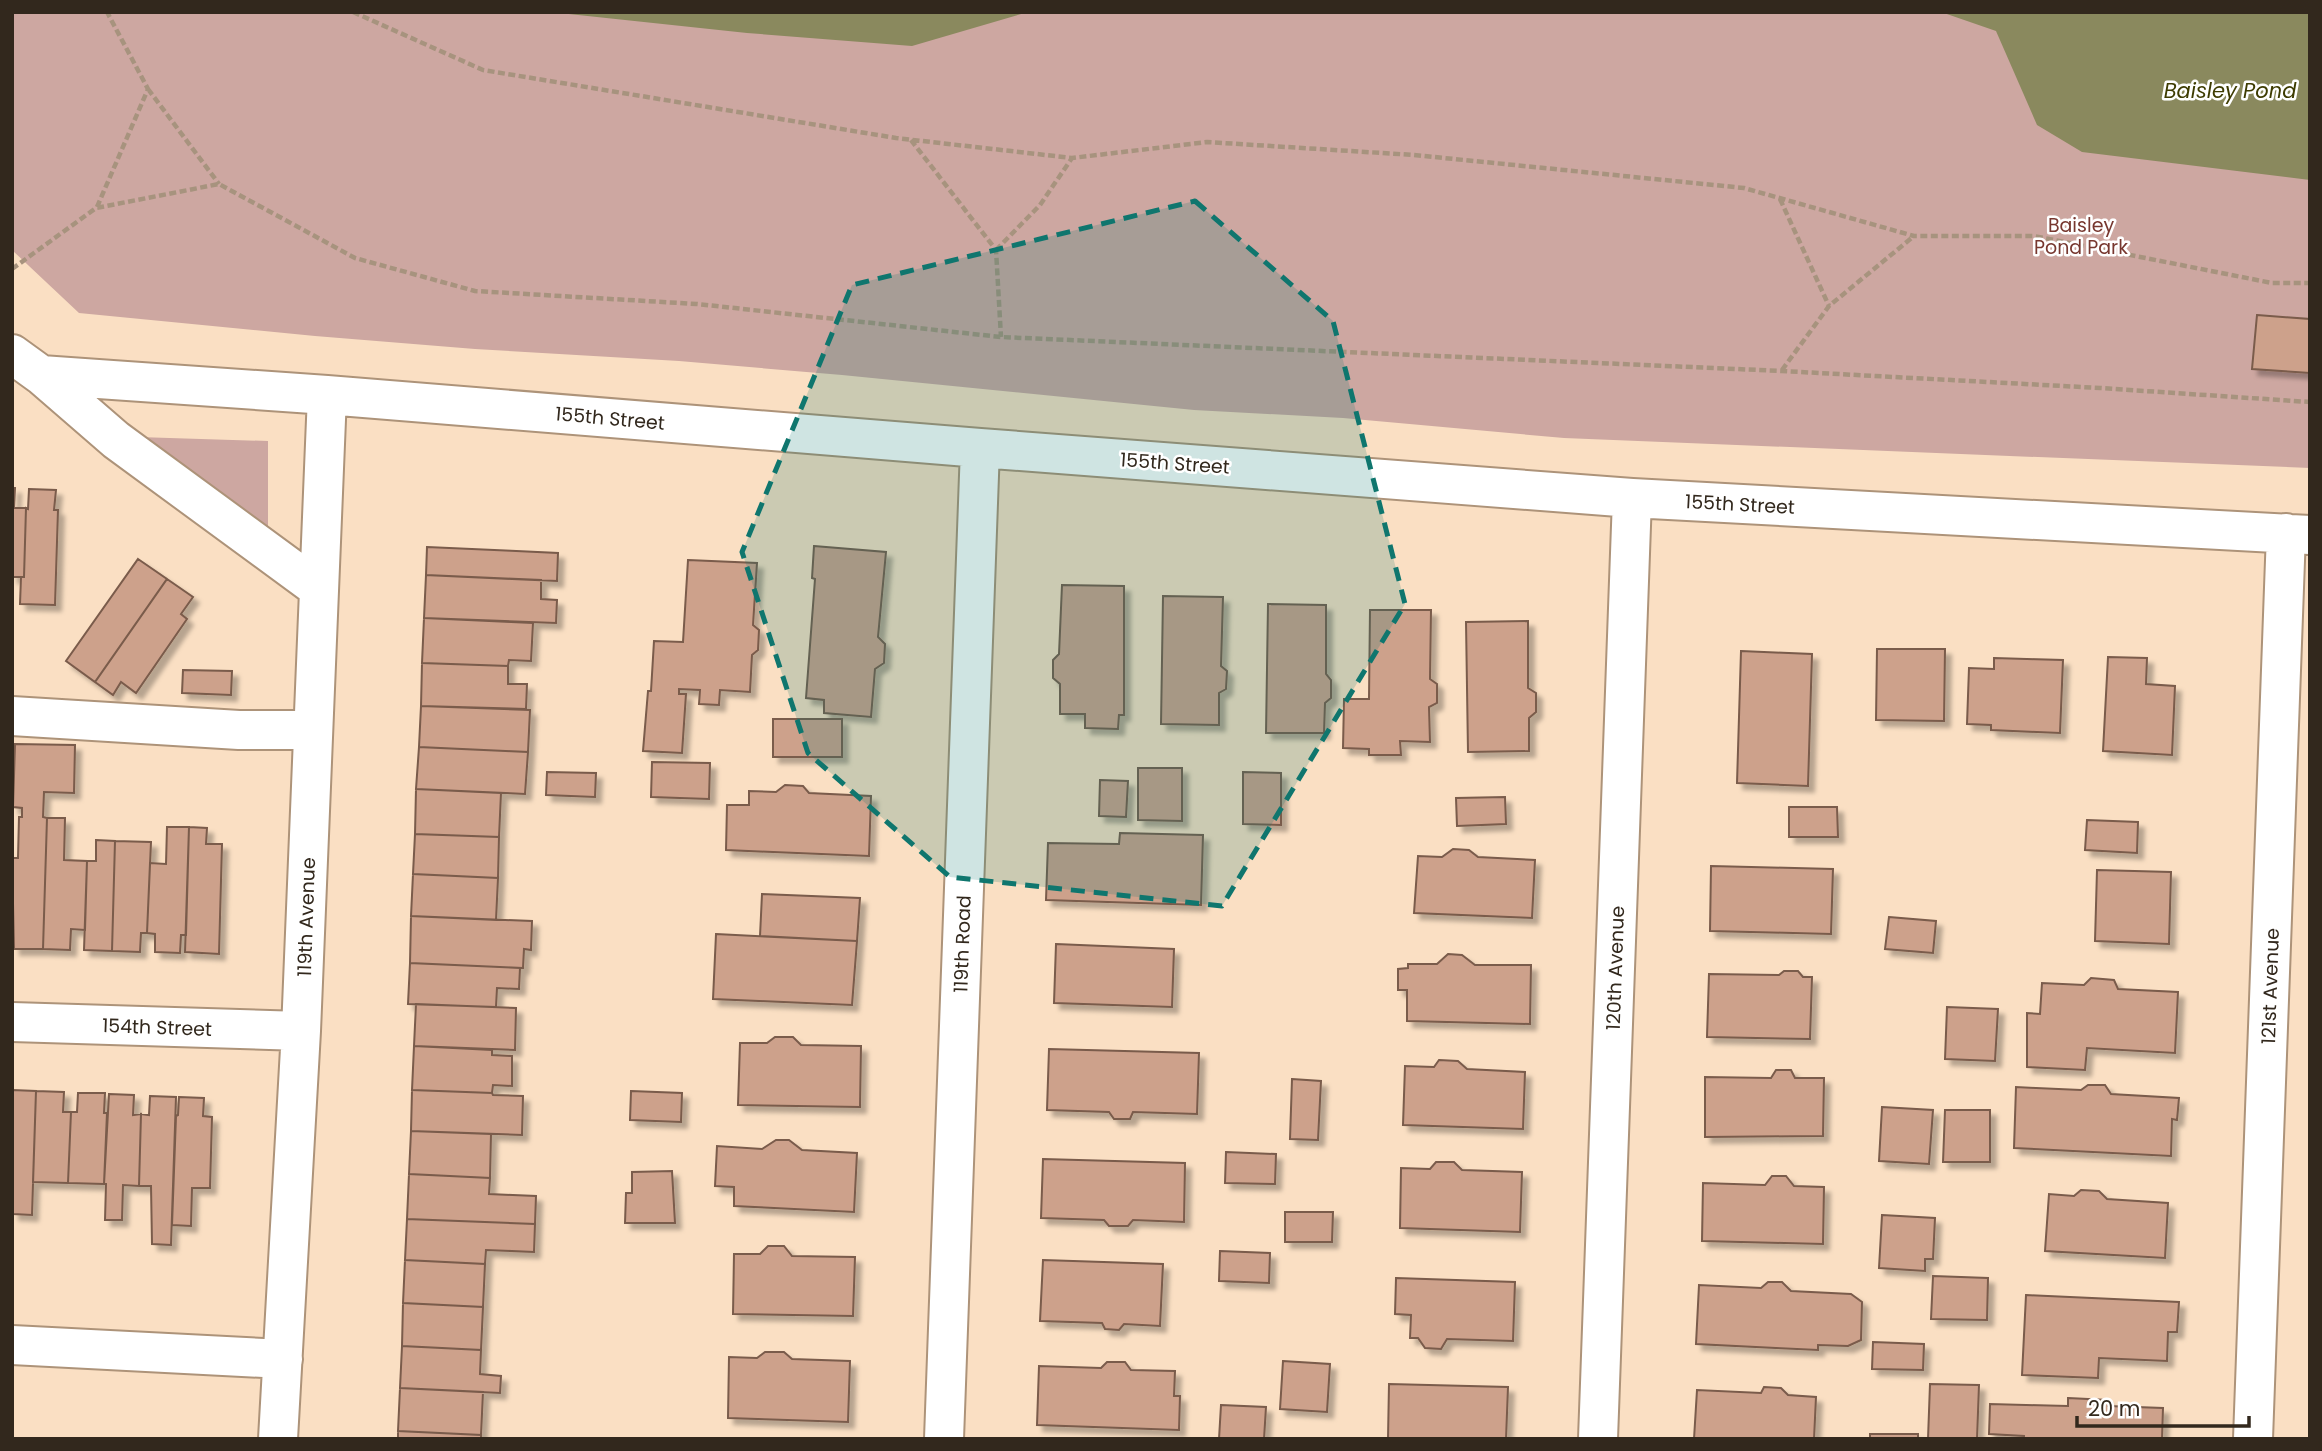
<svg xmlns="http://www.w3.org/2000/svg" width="2322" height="1451" font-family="Poppins,sans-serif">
  <defs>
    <filter id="shadow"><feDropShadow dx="6" dy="6" stdDeviation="2" flood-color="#0004"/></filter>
  </defs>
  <rect width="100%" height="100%" fill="#fadfc3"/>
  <path fill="#cda7a1" d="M12,12H2310V468L1564,438L1343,418L1194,410L842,375L679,361L475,349L315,336L79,313L12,250Z
    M138,437L268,441V527Z"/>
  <path fill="#8a895e" d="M550,12H1028L912,46L747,33Z
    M1941,12H2310V180L2082,152L2037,125L1996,31Z"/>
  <path fill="#cda18b" stroke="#7a5b4b" stroke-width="2" filter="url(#shadow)" d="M2257,315L2310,319V373L2252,369Z
    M12,488H15L14,508H26L24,577H12Z
    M29,489L56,490L54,510H58L55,605L20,604L21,577H24L26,508L28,509Z
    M814,546L886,552L878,637L885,644L884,663L875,669L871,717L824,713V700L806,698L815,579L812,578Z
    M427,547L558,553L557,581L426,575Z
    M138,559L167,579L95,682L66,661Z
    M688,560L757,563L753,625L759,630L758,650L752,655L750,692L720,690L719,705L699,704L700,690L679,689V694H686L682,753L643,751L648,691H651L654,641L683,642Z
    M426,575L541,580V599L557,600L556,623L424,618Z
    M167,579L193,597L181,614L187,619L136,693L121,682L113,695L95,682Z
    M1062,585L1124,586V715H1119L1118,729L1085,728V714H1060V684L1053,678V660L1059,654Z
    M1163,596L1223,597L1221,666L1227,671L1226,689L1219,693V725L1161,724Z
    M1268,604L1326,605V674L1331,680V698L1325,703L1324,733H1266Z
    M1370,610H1431L1430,679L1437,684V703L1429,707L1430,742L1400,741L1401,755H1369V749L1343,748L1344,699H1369Z
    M424,618L533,623L531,661L509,660L508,666L422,663Z
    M1528,621V688L1536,693V712L1529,718V751L1468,752L1466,622Z
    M1877,649H1945L1944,721L1876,720Z
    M1741,651L1812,654L1808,786L1737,783Z
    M2108,657L2147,658L2146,684L2175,686L2172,755L2103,751Z
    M1994,658L2063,660L2060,733L1991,730V725L1967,724L1969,668L1994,669Z
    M422,663L508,666V684H527L526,709L421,706Z
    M183,670L232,671L231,695L182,693Z
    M421,706L530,710L528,752L419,747Z
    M773,719H842V757H773Z
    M15,744L75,745L74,793L44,792L43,817L47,818L43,949H14L12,858H18L19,817H22V808L13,807Z
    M419,747L528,752L525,794L416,789Z
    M652,762L710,763L709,799L651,797Z
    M1138,768H1182V821L1138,820Z
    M547,772L596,773L595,797L546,795Z
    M1243,772L1281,773V825L1243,824Z
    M1100,780L1128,781L1126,817L1099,816Z
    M785,785L803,786L809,793L871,796L869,856L726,850L727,805H749V791L776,792Z
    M416,789L501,793L499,837L415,834Z
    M1505,797L1506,824L1457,826L1456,798Z
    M1789,807H1837L1838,837H1789Z
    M47,818H65L64,860L87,861L85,930L71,929L70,950L43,949Z
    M2087,820L2138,822L2137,853L2085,850Z
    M167,827H189L186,935H181L180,953L155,952V934L147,933L150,863L166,864Z
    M189,827L207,828L206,844H222L219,954L185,952Z
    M1120,833L1203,835L1201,905L1046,900L1048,843L1119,844Z
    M415,834L499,837L498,878L413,874Z
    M96,840L115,841L112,951L84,950L87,861H96Z
    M115,841L151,842L147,933H141L140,952L112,951Z
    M1453,849L1469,850L1478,857L1535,860L1532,918L1414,913L1418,856L1442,857Z
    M1711,866L1833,869L1831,934L1710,931Z
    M2097,870L2171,872L2169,944L2095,941Z
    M413,874L498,878L496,920L411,916Z
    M762,894L860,898L857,941L760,936Z
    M411,916L532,921L531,950L524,949L523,968L410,963Z
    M1889,917L1936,921L1933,953L1885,949Z
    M716,934L857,941L852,1005L713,999Z
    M1056,944L1174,949L1172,1007L1054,1003Z
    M1448,954L1462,955L1475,965H1531L1530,1024L1407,1021V990H1398V969L1408,968V964H1437Z
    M410,963L520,968L519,989L497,988L496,1007L408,1004Z
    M1784,971H1798L1803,977H1812L1810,1039L1707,1037L1709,974L1779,975Z
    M2091,978L2114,980L2118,989L2178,992L2175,1053L2087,1048L2085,1070L2027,1067V1013L2040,1014L2042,983L2084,985Z
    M416,1004L516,1008L515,1050L414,1046Z
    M1947,1007L1998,1009L1995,1061L1945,1059Z
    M775,1037H793L801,1045L861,1046L860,1107L738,1105L740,1043H767Z
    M414,1046L492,1050V1055L512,1056V1086L493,1085L492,1093L412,1090Z
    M1049,1049L1199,1053L1197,1114L1133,1112L1130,1119H1114L1109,1112L1047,1110Z
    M1439,1060L1458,1061L1467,1069L1525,1072L1523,1129L1403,1125L1405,1066L1434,1067Z
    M1776,1070H1791L1795,1078H1824L1823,1136L1705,1137V1077L1771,1078Z
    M1292,1079L1321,1081L1318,1140L1290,1139Z
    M2088,1085H2105L2111,1094L2179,1098L2177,1120L2172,1119L2171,1156L2014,1148L2016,1087L2081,1090Z
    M12,1090L36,1091L32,1215L13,1214Z
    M412,1090L492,1093L493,1095L523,1096L522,1135L411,1131Z
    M36,1091L64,1092L63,1112H71L68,1183L33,1182Z
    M631,1091L682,1093L681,1122L630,1120Z
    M78,1093H105L104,1113H107L104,1184L68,1183L71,1112H77Z
    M109,1094L134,1095L133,1115L141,1114L139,1186L123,1185L122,1220H105L106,1184H104Z
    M150,1096L176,1097L171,1245L152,1244L151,1186H139L141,1114L149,1115Z
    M179,1097L204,1098L203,1116L212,1117L210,1188H192L191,1226L172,1225L176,1116L178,1115Z
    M1882,1107L1933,1110L1929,1164L1879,1161Z
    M1945,1110H1990V1162H1943Z
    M411,1131L491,1134L490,1178L409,1174Z
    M776,1140H789L802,1150L857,1153L854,1212L734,1206V1187L715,1186L717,1146L762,1149Z
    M1226,1152L1276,1154L1275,1184L1225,1183Z
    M1043,1159L1185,1163L1184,1222L1133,1220L1128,1226H1109L1104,1220L1041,1218Z
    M1436,1162H1454L1462,1170L1522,1172L1520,1232L1400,1228L1401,1168L1430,1169Z
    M672,1171L675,1223H625L626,1193H632V1172Z
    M409,1174L490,1178L489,1194L536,1196L535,1224L407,1219Z
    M1772,1176H1786L1794,1186L1824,1187L1823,1244L1702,1241L1703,1183L1765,1185Z
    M2081,1190L2099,1191L2107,1199L2168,1203L2165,1258L2045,1251L2049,1194L2074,1196Z
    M1285,1212H1333L1332,1242H1285Z
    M1882,1215L1935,1218L1933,1259H1925V1271L1879,1268Z
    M407,1219L535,1224L534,1252L486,1250L485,1264L405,1260Z
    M768,1246H784L792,1256L855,1257L853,1316L733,1314L734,1254H760Z
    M1220,1251L1270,1253L1269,1283L1219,1281Z
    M405,1260L485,1264L483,1307L403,1303Z
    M1043,1260L1163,1264L1160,1326L1124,1324L1119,1330L1105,1329L1102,1323L1040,1321Z
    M1933,1276L1988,1278L1987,1320L1931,1319Z
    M1396,1278L1515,1282L1513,1341L1447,1339L1441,1349L1425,1348L1418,1338H1410L1411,1315L1395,1314Z
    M1768,1282H1782L1791,1291L1851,1294L1862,1302L1861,1340L1848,1346L1818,1345V1350L1696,1344L1699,1285L1761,1288Z
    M2026,1295L2179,1302L2177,1332H2168L2167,1361L2099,1358L2098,1378L2022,1375Z
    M403,1303L483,1307L481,1350L402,1346Z
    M1873,1342L1924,1344L1923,1370L1872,1369Z
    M402,1346L481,1350L480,1374L501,1376L500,1393L400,1388Z
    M765,1352H784L792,1359L850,1361L848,1422L728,1418L729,1357L757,1358Z
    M1283,1361L1330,1364L1327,1412L1280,1409Z
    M1107,1362H1125L1131,1370L1175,1371L1174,1396H1180L1179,1430L1037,1425L1039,1366L1101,1368Z
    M1389,1384L1508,1387L1506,1439H1388Z
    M1930,1384L1979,1385L1977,1439H1928Z
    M1764,1387L1781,1388L1788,1395L1816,1397L1814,1439H1694L1697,1390L1761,1393Z
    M400,1388L483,1392L481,1435L398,1431Z
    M2068,1398L2108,1400V1406L2163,1408L2162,1439H2024V1436L1989,1434L1990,1404L2068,1406Z
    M1221,1405L1266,1407L1264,1439H1219Z
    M398,1431L481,1435V1439H398Z
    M1870,1434H1918V1439H1870Z"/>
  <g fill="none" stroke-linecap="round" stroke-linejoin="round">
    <g stroke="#ad9379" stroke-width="42">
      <path id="minor" d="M12,354L41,375L327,395L980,448L1632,498L2310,535
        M41,375L116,440L319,589
        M12,716L239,730H313
        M12,1022L301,1031
        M12,1345L283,1359
        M278,1439L301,1031L327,395
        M944,1439L980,448
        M1598,1439L1632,498
        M2253,1439L2286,533"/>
    </g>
    <path stroke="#a7937e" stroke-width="4.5" stroke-dasharray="7 3.5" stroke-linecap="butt" d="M353,12L483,70L896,138L1072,158L1207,142L1414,155L1744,188L1914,236H2034L2272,283H2310
      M148,89L219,184
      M911,140L996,250L1001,337
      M1780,199L1829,306
      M97,207L148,89L107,12
      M996,250L1040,205L1072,158
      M12,269L96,208L219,184L355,258L475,291L697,304L1001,337L1782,371L2100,388L2310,402
      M1782,370L1829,306L1914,236"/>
    <use href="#minor" stroke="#fff" stroke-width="38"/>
  </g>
  <path fill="#0f766e" fill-opacity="0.2" stroke="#0f766e" stroke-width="5" stroke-dasharray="14 9" stroke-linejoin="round" d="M1195,201L1333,321L1405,604L1222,906L950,877L808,753L742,552L852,285Z"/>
  <g text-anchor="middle" stroke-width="5" stroke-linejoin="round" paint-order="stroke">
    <g font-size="19" fill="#77372f" stroke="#fff">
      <text x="2081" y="232">Baisley<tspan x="2081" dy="22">Pond Park</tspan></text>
    </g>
    <g font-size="19" fill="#32281d" stroke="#fff">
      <text transform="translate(610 418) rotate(5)" y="7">155th Street</text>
      <text transform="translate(1175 463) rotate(4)" y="7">155th Street</text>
      <text transform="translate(1740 504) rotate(3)" y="7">155th Street</text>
      <text transform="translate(306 917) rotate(-88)" y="7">119th Avenue</text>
      <text transform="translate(962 944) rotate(-88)" y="7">119th Road</text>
      <text transform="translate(1615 968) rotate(-88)" y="7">120th Avenue</text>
      <text transform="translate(2270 986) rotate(-88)" y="7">121st Avenue</text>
      <text transform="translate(157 1027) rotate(2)" y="7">154th Street</text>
    </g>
    <g font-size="21" font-style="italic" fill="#3e3c02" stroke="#fff">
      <text x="2230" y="98">Baisley Pond</text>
    </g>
  </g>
  <rect width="2322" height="1451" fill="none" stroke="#32281d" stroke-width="28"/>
  <path d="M2077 1416v10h172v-10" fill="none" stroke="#32281d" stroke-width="3.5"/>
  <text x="2088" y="1416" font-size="21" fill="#32281d" stroke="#ffffff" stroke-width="5" paint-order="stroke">20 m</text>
</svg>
